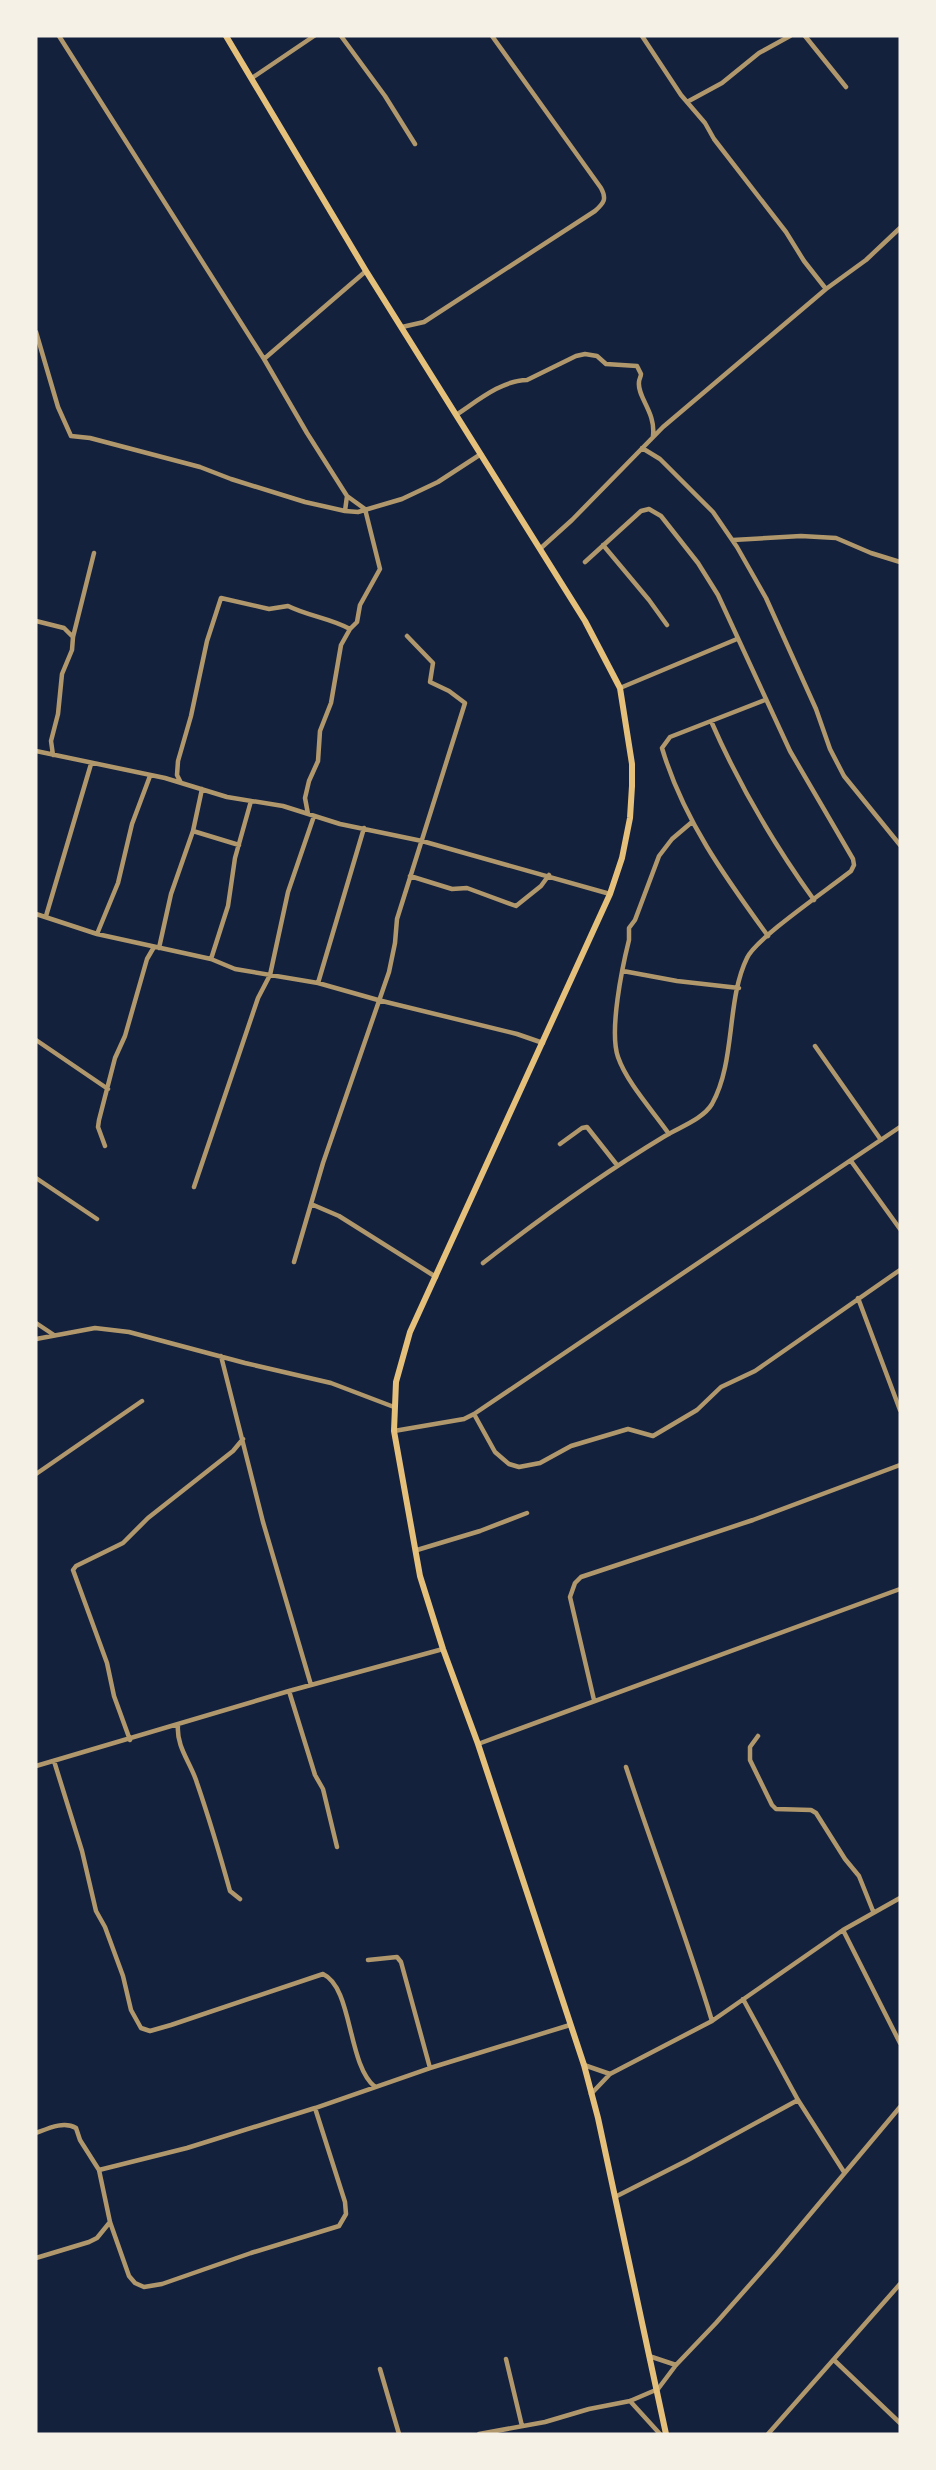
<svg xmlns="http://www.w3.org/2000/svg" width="936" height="2470" font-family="'PT Sans',sans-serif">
  <rect width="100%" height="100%" fill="#14213d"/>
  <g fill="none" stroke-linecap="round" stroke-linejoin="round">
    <path stroke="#b1986c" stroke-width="4.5" d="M59,36L264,359L307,433L347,496L365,509L380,569L360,605L357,622L350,629L341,645L331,703L320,731L318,761L309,781L305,798L308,814
      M341,36L385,96L415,144
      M642,36L681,95L705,123L714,139L786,232L804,261L826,289
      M805,36L846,87
      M252,78L314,36
      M687,102L722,83L759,53L790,36
      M402,327L424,322L595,211C604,203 607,199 601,188L492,36
      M36,332L58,407L71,436L90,438L200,467L231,479L305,502L345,511L358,512L402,499L438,482L481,454
      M264,359L366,271
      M456,415C476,402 502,380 527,380L576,356L585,354L597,356L606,364L637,366L641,374C641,377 639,379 639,382C637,397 656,412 653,436
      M642,448L660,459L713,512L737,547L766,598L816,709L830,749L844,776L900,845
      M345,511L347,496
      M733,540L801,536L836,538L871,553L900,562
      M603,545L649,600L667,625
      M541,548L572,520L663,427L826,289L866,260L900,228
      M36,621L64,628L73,637
      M620,688L737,639
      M765,700L670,737L662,748C683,819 725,877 768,936
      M711,721C739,785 773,843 814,900
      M36,751L165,778L227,797L283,806L340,824L422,841L610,894
      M53,755L51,741L58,714L62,674L72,650L73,637L94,553
      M181,783L177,775L178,761L191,716L207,641L221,598L269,609L288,606C308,616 330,618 350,629
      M193,831L239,845
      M410,876L452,889L467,888L516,906L541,886L549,875
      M36,914L97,934L211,959L235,969L318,983L378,1000L517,1034L543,1043
      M46,916L91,764
      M97,934L118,883L132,824L150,776
      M159,948L171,894L193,831L202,789
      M211,959L228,906L235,858L251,801
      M623,971L677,981L739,988
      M318,983L364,828
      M36,1040L108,1089
      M815,1046L881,1140
      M669,1134C653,1111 627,1083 618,1057C609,1031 622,968 629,940V928L635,920L659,856L672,839L692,822
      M560,1144L582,1128L587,1127L617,1165
      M105,1146L98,1127L99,1120L115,1058L125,1036L147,959L154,947
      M851,1161L900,1229
      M36,1178L97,1219
      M194,1187L258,998L270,975L288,892L314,816
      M311,1204L339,1216L436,1277
      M294,1262L323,1163L389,972L395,943L397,919L465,703L449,691L430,682L433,663L407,636
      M483,1263C542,1217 602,1174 665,1136C680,1127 703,1119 712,1104C736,1061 726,1001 747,958C756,938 830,888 851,871L854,865L853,859L790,751L718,595L698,563L661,516L649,509L641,511L585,562
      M858,1298L900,1410
      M36,1323L54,1335
      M36,1339L95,1328L129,1332L245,1363L331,1383L394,1407
      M221,1356L263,1522L311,1685
      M474,1414L495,1452L509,1464L519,1467L540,1463L571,1446L628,1429L653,1436L697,1410L721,1387L755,1371L900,1270
      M394,1431L464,1419L474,1414L900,1127
      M36,1474L142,1401
      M417,1550L480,1531L527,1513
      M289,1691L315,1775L323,1789L337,1847
      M594,1700L570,1597L575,1583L581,1577L753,1520L900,1465
      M178,1725C176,1747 191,1763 197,1783C209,1818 220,1855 230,1891L240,1899
      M758,1736L750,1747V1760L772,1805L776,1809L811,1810L816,1813L845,1859L859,1876L873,1911
      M130,1740L114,1696L107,1663L73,1570L76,1566L123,1543L148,1518L233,1451L243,1439
      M478,1744L900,1589
      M54,1761L82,1851L96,1911L105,1927L123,1976L131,2010L141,2028L150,2031L171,2025L323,1974C353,1988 347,2064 375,2087
      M36,1766L289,1691L443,1649
      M626,1767C654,1852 686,1935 712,2021
      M843,1930L900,2043
      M368,1960L397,1957L401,1962L430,2068
      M743,1999L798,2100L844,2172
      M584,2065L610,2074
      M591,2094L610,2074L712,2021L843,1930L900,1898
      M36,2133C49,2128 64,2121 76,2128L80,2140L99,2170L110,2222L129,2276L135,2283L144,2287L162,2284L251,2253L339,2226L346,2214L345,2202L315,2108
      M99,2170L187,2148L315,2108L430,2068L570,2025
      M615,2197L688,2160L798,2100
      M36,2258L89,2242L97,2238L110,2222
      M649,2356L676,2365
      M506,2359L522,2426
      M834,2360L900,2423
      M380,2369L399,2434
      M630,2401L660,2434
      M479,2434L545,2422L589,2409L630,2401L658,2389L676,2365L716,2323L776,2255L900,2107
      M768,2434L900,2284"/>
    <path stroke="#e5c07b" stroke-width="6" d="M226,36L366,271L585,621L620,688L632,764V786L630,818L622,858L610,894L410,1332L396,1382L394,1431L420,1576L443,1649L478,1744L584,2065L598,2118L666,2434"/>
  </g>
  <rect width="936" height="2470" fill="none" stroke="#f6f1e7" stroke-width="75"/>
</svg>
